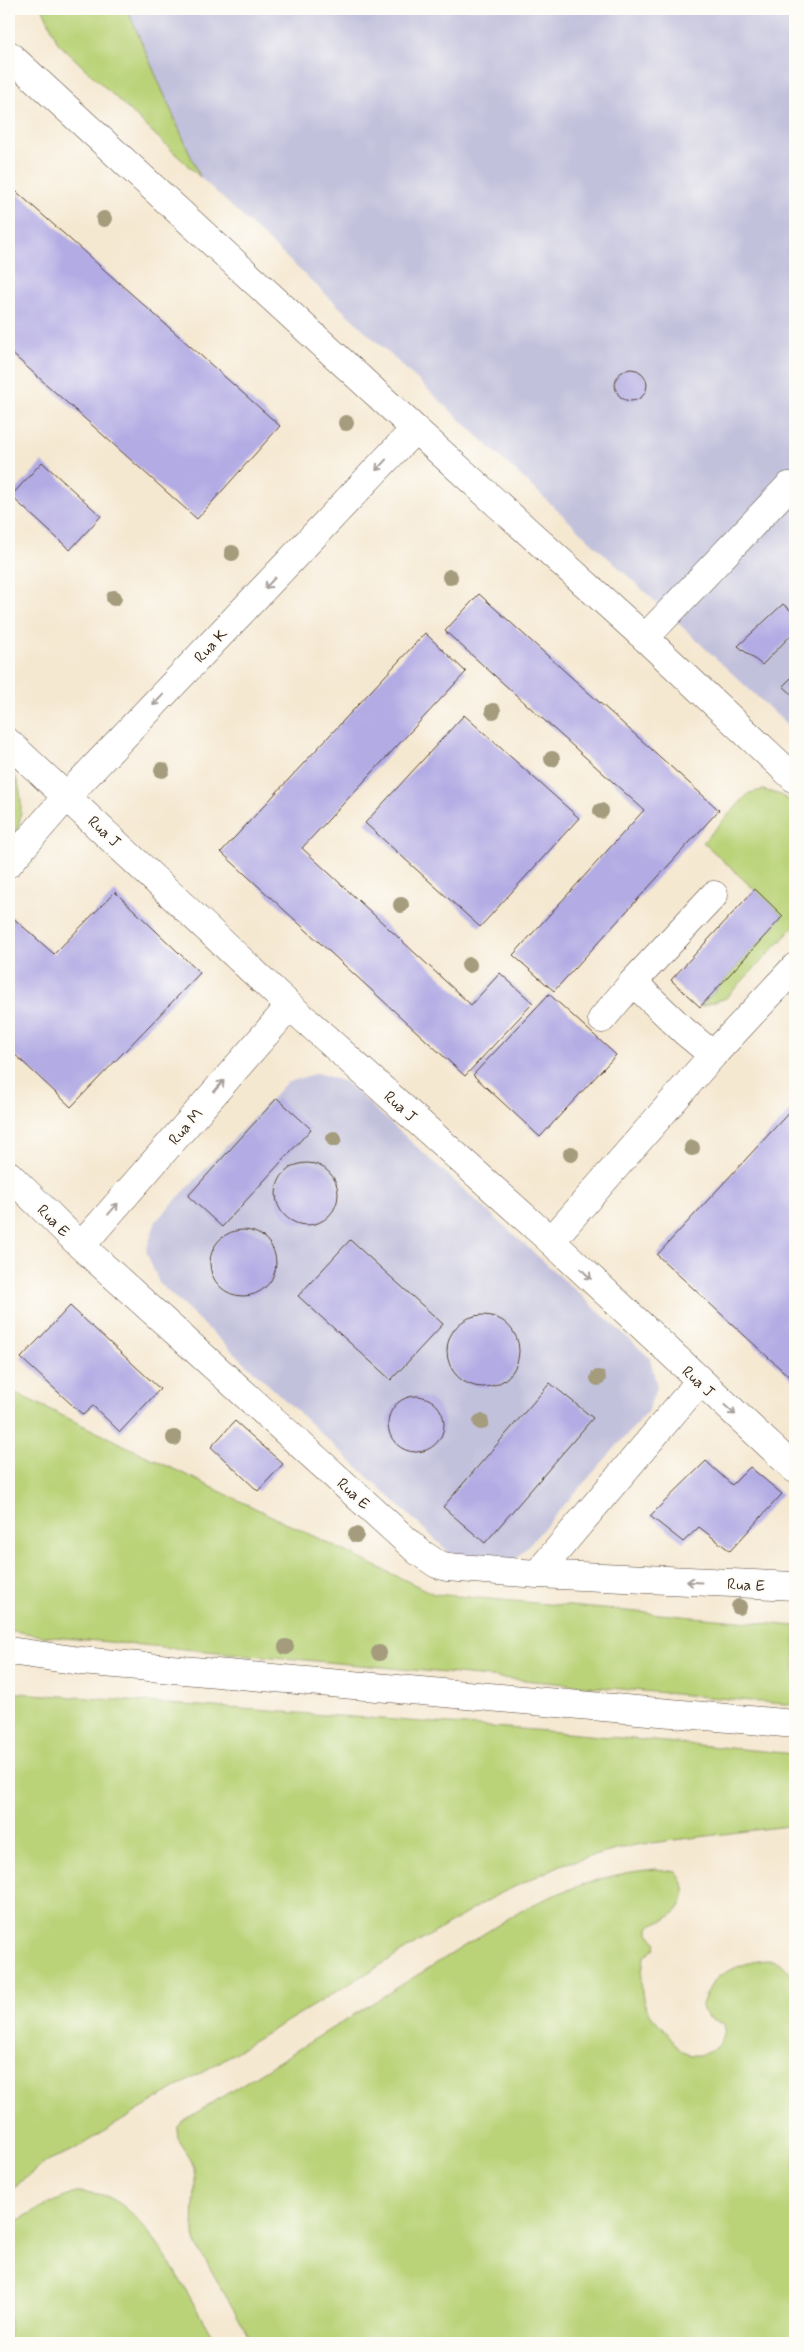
<svg xmlns="http://www.w3.org/2000/svg" width="804" height="2352" font-family="Mynerve,sans-serif">
  <rect width="100%" height="100%" fill="#fdfcf7"/>
  <filter id="ink" filterUnits="userSpaceOnUse"><feTurbulence type="fractalNoise" baseFrequency=".02" numOctaves="2"/><feDisplacementMap in="SourceGraphic" scale="10" xChannelSelector="R" yChannelSelector="G"/><feConvolveMatrix kernelMatrix="1 2 1 2 8 2 1 2 1" color-interpolation-filters="sRGB"/></filter>
  <filter id="wash" filterUnits="userSpaceOnUse"><feTurbulence type="fractalNoise" baseFrequency=".0096" numOctaves="4" result="noise"/><feDisplacementMap in="SourceGraphic" scale="20" xChannelSelector="R" yChannelSelector="G"/><feGaussianBlur stdDeviation="1.12" result="paint"/><feColorMatrix in="noise" values="0 0 0 0 0 0 0 0 0 0 0 0 0 0 0 0 0 1.4 0 .05"/><feComposite in="paint" operator="in"/></filter>
  <g filter="url(#wash)">
    <rect width="100%" height="100%" fill="#f5e8d1"/>
    <path fill="#c2c1dc" d="M127,9H795V732L200,177Z
      M317,1073L345,1082L650,1358L657,1387L647,1412L510,1566L453,1556L159,1283L146,1251L156,1221L286,1083Z"/>
    <path fill="#bad378" stroke="#7a7e4b" d="M43,9H127L200,177L58,43Z
      M9,768C26,785 24,828 9,845Z
      M763,790L781,795L795,805V926L726,998L700,1007L783,916L703,842L749,793Z
      M9,1390L434,1594L795,1626V1705L43,1636L9,1630Z
      M9,1691L18,1693L534,1730L795,1754V1825L635,1845L563,1864L497,1895L73,2150L49,2160L9,2191Z
      M656,1869L676,1872C691,1889 685,1909 666,1919C660,1922 653,1922 649,1928V1933L656,1941C656,1951 651,1952 644,1957C642,1971 639,1994 646,2007C651,2017 661,2025 668,2034C672,2039 677,2048 683,2052C701,2063 730,2044 724,2024L707,2017L701,2008C704,1998 710,1984 718,1977C730,1968 764,1955 778,1962C787,1966 791,1975 795,1983V2343H253L196,2244C189,2219 198,2194 194,2169C191,2152 174,2145 178,2127L183,2121L522,1910C565,1889 608,1873 656,1869Z
      M79,2192C90,2193 102,2193 112,2199C151,2217 193,2305 216,2343H9V2226C32,2212 53,2200 79,2192Z"/>
    <g id="blocks">
      <path fill="#b2abe4" d="M9,185L280,426L197,519L9,351Z
        M615 385a16 16 0 1 1 32 0a16 16 0 1 1-32 0Z
        M42,462L101,516L70,550L11,496Z
        M479,594L719,810L554,991L513,955L644,810L445,631Z
        M783,604L795,614V631L762,665L738,646Z
        M425,633L466,672L302,848L471,1005L500,973L533,1003L465,1076L221,852Z
        M795,674V697L783,686Z
        M464,715L579,818L480,927L365,823Z
        M755,889L783,916L700,1007L671,980Z
        M115,892L200,973L71,1107L9,1049V919L11,916L54,954Z
        M549,994L616,1055L540,1137L473,1075Z
        M277,1098L311,1129L222,1227L188,1196Z
        M795,1106V1382L657,1255Z
        M276 1194a31 31 0 1 1 62 0a31 31 0 1 1-62 0Z
        M210 1263a33 33 0 1 1 66 0a33 33 0 1 1-66 0Z
        M350,1240L443,1324L391,1380L298,1296Z
        M70,1306L160,1389L120,1432L93,1406L83,1415L21,1358Z
        M447 1351a36 36 0 1 1 72 0a36 36 0 1 1-72 0Z
        M550,1383L593,1418L485,1543L443,1507Z
        M388 1424a28 28 0 1 1 56 0a28 28 0 1 1-56 0Z
        M235,1421L283,1464L258,1491L211,1447Z
        M706,1461L732,1485L750,1467L782,1494L730,1551L699,1527L683,1542L650,1516Z"/>
    </g>
  </g>
  <g filter="url(#ink)">
    <use href="#blocks" fill-opacity="0" stroke="#574639" stroke-width="1"/>
    <g fill="none" stroke-linecap="round" stroke-linejoin="round">
      <g stroke="#574639" stroke-width="29">
        <path id="minor" d="M9,55L415,429L645,638L795,779
          M645,638L789,486L795,492
          M9,743L290,1006L551,1241L795,1469
          M9,863L67,796L415,429
          M633,982L714,895
          M602,1019L633,982L684,1031L713,1055
          M9,1175L81,1246L419,1552L437,1564L447,1567L537,1574L795,1586
          M551,1241L713,1055L795,967
          M81,1246L290,1006
          M537,1574L699,1382
          M9,1651L81,1661L795,1724"/>
      </g>
      <use href="#minor" stroke="#fff" stroke-width="28"/>
    </g>
    <g fill="#a49c7d">
      <circle cx="104" cy="219" r="8"/>
      <circle cx="346" cy="423" r="8"/>
      <circle cx="232" cy="553" r="8"/>
      <circle cx="450" cy="577" r="8"/>
      <circle cx="114" cy="598" r="8"/>
      <circle cx="493" cy="711" r="8"/>
      <circle cx="552" cy="759" r="8"/>
      <circle cx="162" cy="770" r="8"/>
      <circle cx="601" cy="811" r="8"/>
      <circle cx="401" cy="905" r="8"/>
      <circle cx="469" cy="965" r="8"/>
      <circle cx="334" cy="1139" r="8"/>
      <circle cx="692" cy="1148" r="8"/>
      <circle cx="571" cy="1154" r="8"/>
      <circle cx="598" cy="1378" r="8"/>
      <circle cx="481" cy="1422" r="8"/>
      <circle cx="174" cy="1438" r="8"/>
      <circle cx="356" cy="1535" r="8"/>
      <circle cx="739" cy="1607" r="8"/>
      <circle cx="286" cy="1647" r="8"/>
      <circle cx="379" cy="1653" r="8"/>
    </g>
    <defs><path id="oneway-shaft" d="M-6 0H5M1.5-3L5.5 0L1.5 3" fill="none" stroke-width="1.6" stroke-linecap="round" stroke-linejoin="round" transform="scale(1.25)"/></defs>
    <g stroke="#a79f9a">
      <use href="#oneway-shaft" transform="translate(381 465) rotate(133)"/>
      <use href="#oneway-shaft" transform="translate(270 583) rotate(133)"/>
      <use href="#oneway-shaft" transform="translate(158 700) rotate(133)"/>
      <use href="#oneway-shaft" transform="translate(219 1086) rotate(-49)"/>
      <use href="#oneway-shaft" transform="translate(113 1209) rotate(-49)"/>
      <use href="#oneway-shaft" transform="translate(586 1274) rotate(44)"/>
      <use href="#oneway-shaft" transform="translate(730 1410) rotate(42)"/>
      <use href="#oneway-shaft" transform="translate(694 1582) rotate(-177)"/>
    </g>
  </g>
  <g text-anchor="middle" stroke-width="4" stroke-linejoin="round" paint-order="stroke">
    <g font-size="16" fill="#3b2a1e" stroke="#fdfcf7">
      <text transform="translate(210 645) rotate(-47)" y="6">Rua K</text>
      <text transform="translate(105 831) rotate(43)" y="6">Rua J</text>
      <text transform="translate(401 1106) rotate(42)" y="6">Rua J</text>
      <text transform="translate(185 1126) rotate(-49)" y="6">Rua M</text>
      <text transform="translate(54 1220) rotate(45)" y="6">Rua E</text>
      <text transform="translate(699 1381) rotate(43)" y="6">Rua J</text>
      <text transform="translate(354 1493) rotate(42)" y="6">Rua E</text>
      <text transform="translate(746 1584) rotate(3)" y="6">Rua E</text>
    </g>
  </g>
  <rect width="804" height="2352" fill="none" stroke="#fdfcf7" stroke-width="30"/>
</svg>
